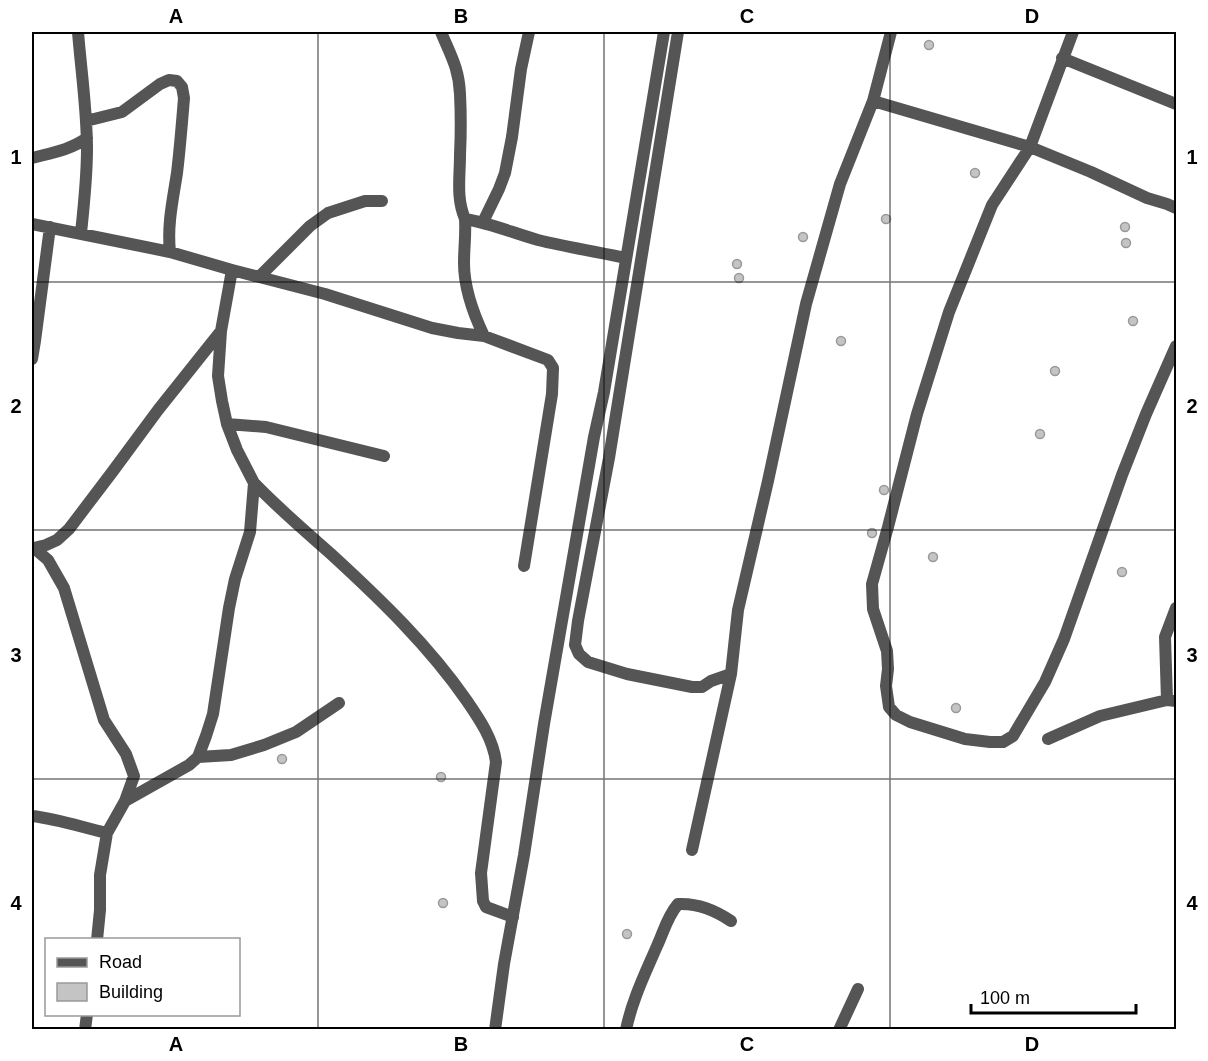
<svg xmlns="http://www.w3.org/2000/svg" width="1208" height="1061" font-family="Arial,sans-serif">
  <rect width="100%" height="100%" fill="#fff"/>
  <path fill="#c4c4c4" stroke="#999" stroke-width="1.5" d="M924.5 45a4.5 4.5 0 1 1 9 0a4.5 4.5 0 1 1-9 0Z
    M970.5 173a4.5 4.5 0 1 1 9 0a4.5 4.5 0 1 1-9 0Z
    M881.5 219a4.5 4.5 0 1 1 9 0a4.5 4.5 0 1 1-9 0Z
    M1120.5 227a4.5 4.5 0 1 1 9 0a4.5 4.5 0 1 1-9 0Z
    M798.5 237a4.5 4.5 0 1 1 9 0a4.5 4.5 0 1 1-9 0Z
    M1121.5 243a4.5 4.5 0 1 1 9 0a4.5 4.5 0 1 1-9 0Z
    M732.5 264a4.5 4.5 0 1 1 9 0a4.5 4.5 0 1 1-9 0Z
    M734.5 278a4.5 4.5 0 1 1 9 0a4.5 4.5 0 1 1-9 0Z
    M1128.5 321a4.5 4.5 0 1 1 9 0a4.5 4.5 0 1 1-9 0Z
    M836.5 341a4.5 4.5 0 1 1 9 0a4.5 4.5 0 1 1-9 0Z
    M1050.5 371a4.5 4.5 0 1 1 9 0a4.5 4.5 0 1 1-9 0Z
    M1035.5 434a4.5 4.5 0 1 1 9 0a4.5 4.5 0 1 1-9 0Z
    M879.5 490a4.5 4.5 0 1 1 9 0a4.5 4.5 0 1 1-9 0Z
    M867.5 533a4.5 4.5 0 1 1 9 0a4.5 4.5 0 1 1-9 0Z
    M928.5 557a4.5 4.5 0 1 1 9 0a4.5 4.5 0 1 1-9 0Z
    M1117.5 572a4.5 4.5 0 1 1 9 0a4.5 4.5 0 1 1-9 0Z
    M951.5 708a4.5 4.5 0 1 1 9 0a4.5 4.5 0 1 1-9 0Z
    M277.5 759a4.5 4.5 0 1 1 9 0a4.5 4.5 0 1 1-9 0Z
    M436.5 777a4.5 4.5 0 1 1 9 0a4.5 4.5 0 1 1-9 0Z
    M438.5 903a4.5 4.5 0 1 1 9 0a4.5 4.5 0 1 1-9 0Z
    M622.5 934a4.5 4.5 0 1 1 9 0a4.5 4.5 0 1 1-9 0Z"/>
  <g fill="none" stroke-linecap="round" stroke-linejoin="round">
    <path stroke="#555" stroke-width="12" d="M78,32C81,70 87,110 87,149C87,177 84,205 81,233
      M441,32C450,54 459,68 460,94C461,114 461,134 460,155C460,177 456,198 465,219C490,223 513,233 538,240C567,247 597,252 626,258
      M678,32L609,458L578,621L575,645L579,654L588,662L627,674L692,687H702L711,681L731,674L738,610L768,481L806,304L840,184L873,101L891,32
      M1073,32L1030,147L992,205L949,312L917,414L888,527L872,584L873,609L887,651L888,669L886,686L889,707L896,715L910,722L965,739L990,742H1003L1013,736L1045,682L1064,639L1122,475L1146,414L1176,346
      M1062,58L1176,104
      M873,101L1030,147L1091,172L1147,198L1167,204L1176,208
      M86,121L122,112L160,84L169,80L177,81L182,87L184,98C182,123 180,148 177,173C173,199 167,225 170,252
      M32,158C51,153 70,150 87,138
      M465,219C466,234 464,248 464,263C464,289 473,313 484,336
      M483,222L499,189L505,173L512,137L521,69L529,32
      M32,224L170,252L232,270
      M259,277L310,226L328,213L365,201H382
      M32,359L35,341L50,227
      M227,424L266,427L384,456
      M254,483C278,508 305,531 331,554C380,599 429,646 467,701C480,720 493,739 496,762L481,873L483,901L486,907L513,917
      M32,547L34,548L46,545L57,540L69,529L113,471L158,410L221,331
      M34,548L48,560L64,588L104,720L126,754L134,776L125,801
      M1167,700L1165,637L1176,608
      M1048,739L1100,716L1167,700L1176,701
      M198,757L231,755L264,745L296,732L339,703
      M32,816C58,819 81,827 107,833
      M692,850L731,674
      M97,940L100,910V875L107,833L125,801L189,765L198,757L206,736L213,714L229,608L235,579L250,532L254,483L237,450L227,424L222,401L218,376L221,331L232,270L325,294L432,328L458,333L484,336L548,360L553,368L552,394L524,566
      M85,1030L87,1014
      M626,1030C632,1000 645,974 657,946C664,931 667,917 678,904C697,903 715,910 731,921
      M839,1030L858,989"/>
    <path stroke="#555" stroke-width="12" d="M495,1030L504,964L524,855L544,724L594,437L604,392L664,32"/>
  </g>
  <path fill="none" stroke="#000" stroke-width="1.5" stroke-opacity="0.55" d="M318,32V1030M604,32V1030M890,32V1030M32,282H1176M32,530H1176M32,779H1176"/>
  <rect width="1208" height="1061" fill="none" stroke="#ffffff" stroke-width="66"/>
  <rect x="45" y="938" width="195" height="78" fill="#ffffff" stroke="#999999" stroke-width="1.5"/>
  <rect x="57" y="958" width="30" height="9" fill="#555555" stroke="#999999" stroke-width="1.5"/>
  <text x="99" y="968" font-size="18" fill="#000000">Road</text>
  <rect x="57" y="983" width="30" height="18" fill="#c4c4c4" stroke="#999999" stroke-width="1.5"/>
  <text x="99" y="998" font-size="18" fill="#000000">Building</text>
  <path d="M971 1004v9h165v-9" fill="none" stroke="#000000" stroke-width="3"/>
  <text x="980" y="1004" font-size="18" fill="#000000" stroke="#ffffff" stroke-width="4.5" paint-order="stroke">100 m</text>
  <rect x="33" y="33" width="1142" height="995" fill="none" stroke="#000" stroke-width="2"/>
  <g font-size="20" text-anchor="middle" font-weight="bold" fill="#000">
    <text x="176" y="23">A</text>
    <text x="461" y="23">B</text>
    <text x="747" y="23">C</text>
    <text x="1032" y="23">D</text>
    <text x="16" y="164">1</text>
    <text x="1192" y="164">1</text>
    <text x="16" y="413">2</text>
    <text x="1192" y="413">2</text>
    <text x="16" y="662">3</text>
    <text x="1192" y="662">3</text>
    <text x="16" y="910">4</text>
    <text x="1192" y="910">4</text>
    <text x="176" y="1051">A</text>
    <text x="461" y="1051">B</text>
    <text x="747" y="1051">C</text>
    <text x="1032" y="1051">D</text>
  </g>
</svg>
